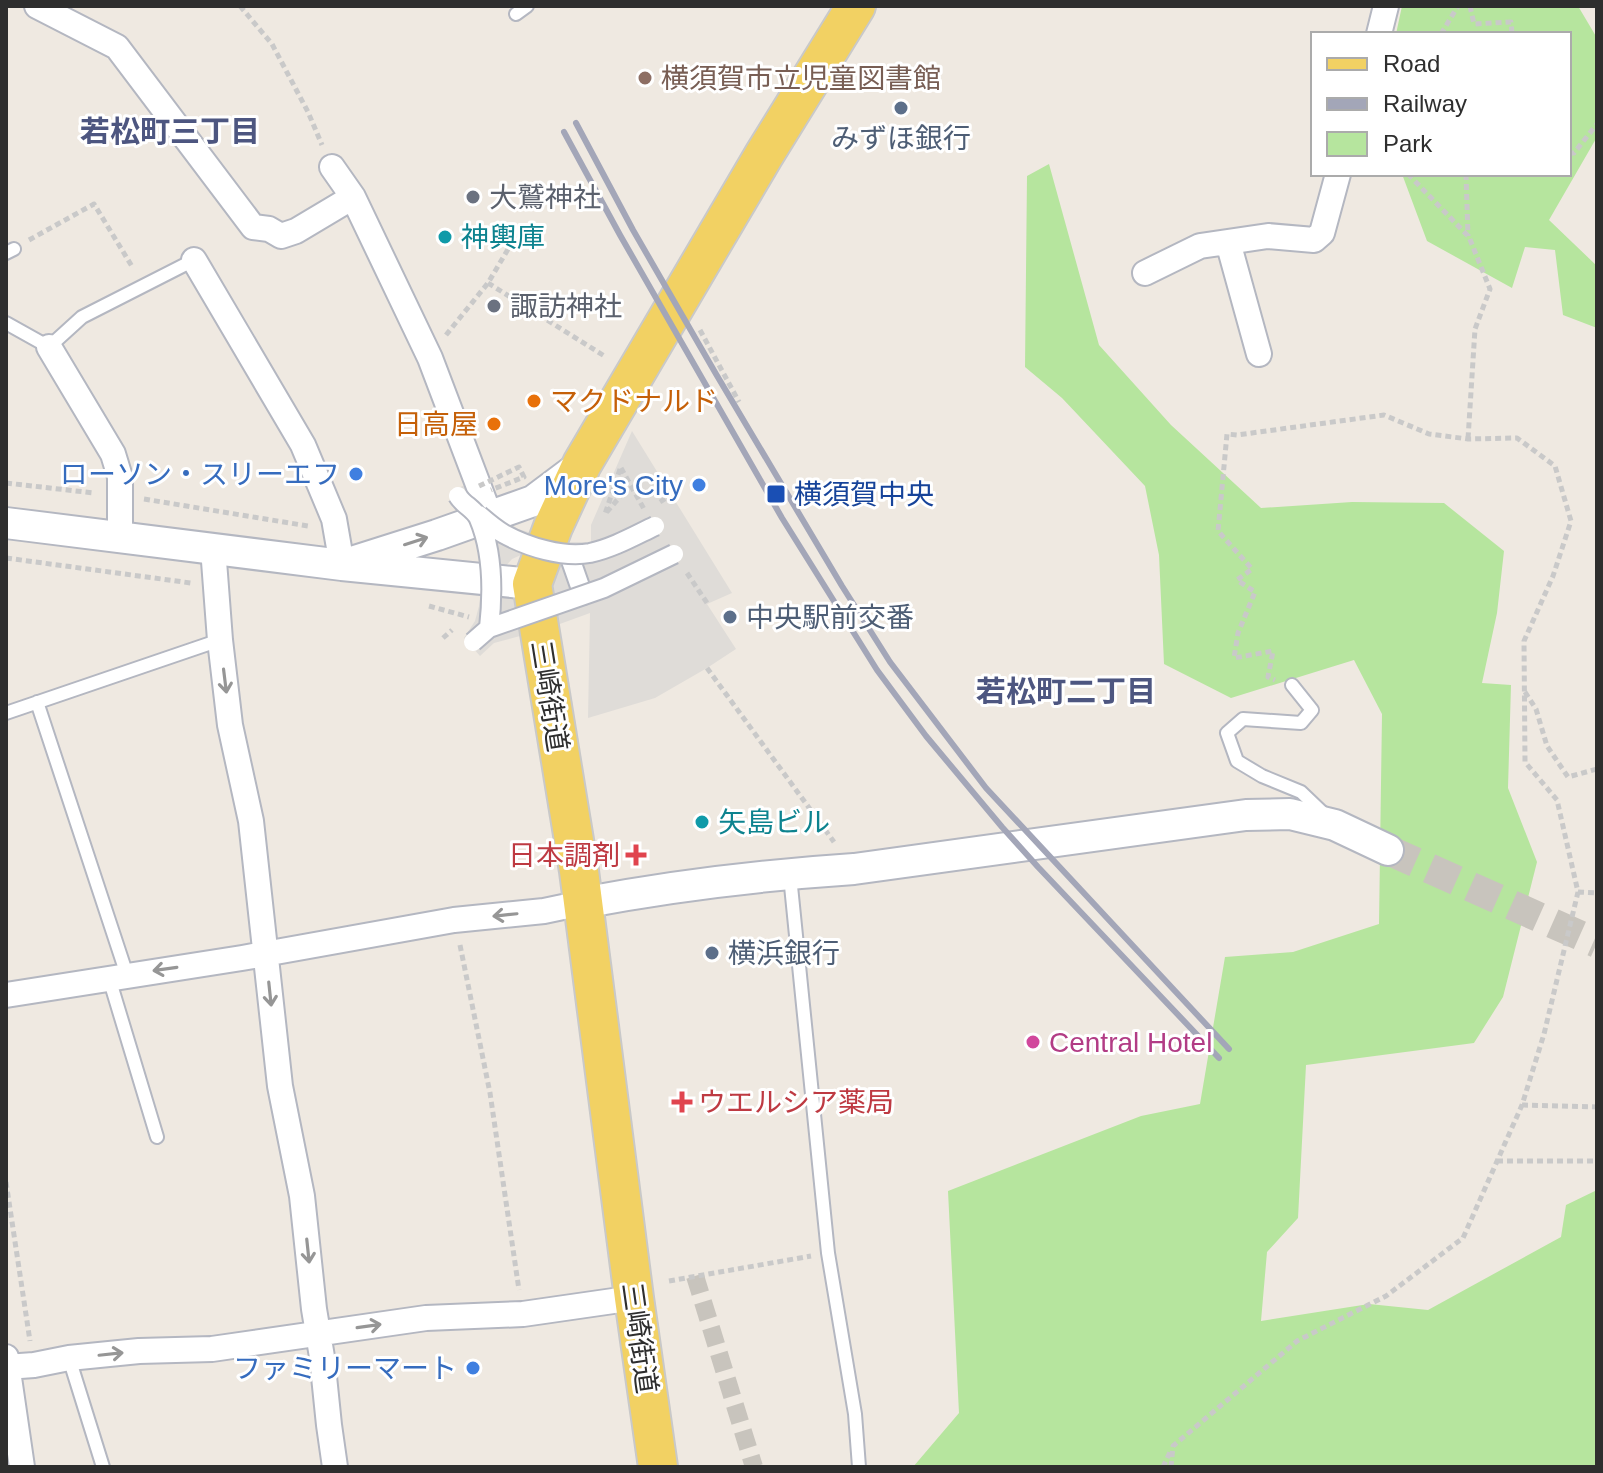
<svg xmlns="http://www.w3.org/2000/svg" width="1603" height="1473" font-family="Arial,'Noto Sans JP',sans-serif">
  <rect width="100%" height="100%" fill="#efe9e1"/>
  <path fill="#b6e59e" d="M1402,6H1578L1597,38V137L1549,220L1597,266V328L1563,315L1555,250L1525,247L1512,288L1427,241L1402,174H1569V34H1396Z
    M1049,164L1099,345L1171,425L1261,508L1352,502L1444,503L1504,551L1497,613L1482,683L1511,685L1508,788L1537,862L1503,997L1474,1043L1306,1065L1298,1218L1267,1252L1261,1321L1369,1304L1428,1310L1561,1237L1566,1205L1597,1190V1467H913L959,1413L948,1191L1141,1116L1200,1104L1225,957L1293,952L1379,924L1382,714L1354,660L1231,698L1164,664L1159,555L1145,486L1062,398L1025,367L1027,176Z"/>
  <path fill="#dfdcd8" fill-rule="evenodd" d="M632,431L732,593L707,604L736,649L707,668L655,698L588,718L590,613L546,629L494,643L480,656L464,638L475,621L479,606L482,582L480,558L474,534L455,489L476,481L498,515L518,529L562,542H591V525ZM521,555H533L518,600L510,595L505,567L512,559Z"/>
  <g fill="none" stroke-linecap="round" stroke-linejoin="round">
    <path stroke="#c8c4bd" stroke-width="18" stroke-dasharray="18 9" stroke-linecap="butt" d="M695,1276L754,1467"/>
    <path stroke="#c8c4bd" stroke-width="30" stroke-dasharray="30 15" stroke-linecap="butt" d="M1388,850L1597,943"/>
    <g stroke="#b4b7c1" stroke-width="16">
      <path id="service" d="M516,14L527,6
        M6,253L14,249
        M6,323L49,347L82,317L194,260
        M1292,685L1312,710L1301,723L1243,719L1227,733L1237,761L1262,776L1301,792L1323,813
        M37,702L127,975
        M6,713L220,640
        M790,876L828,1253L855,1414L859,1467
        M109,978L157,1137
        M69,1358L103,1467"/>
    </g>
    <g stroke="#b4b7c1" stroke-width="22">
      <path id="pedestrian" d="M569,555L583,595"/>
    </g>
    <g stroke="#b4b7c1" stroke-width="28">
      <path id="minor" d="M37,6L117,47L253,227L269,229L281,236L296,231L353,197
        M1379,34L1386,6
        M332,167L353,197L430,358L490,516
        M1228,242L1259,354
        M194,260L303,445L334,519L342,565
        M1145,273L1200,246L1268,236L1314,240L1322,233L1338,174
        M49,347L113,454L120,477V537
        M213,548L220,640L230,725L251,821L280,1086L302,1196L314,1309L322,1357L329,1425L335,1467
        M6,995L242,958L454,920L544,911L582,903
        M6,1357L22,1467
        M6,1367L34,1365L69,1358L139,1351L212,1349L426,1318L523,1314L634,1298"/>
    </g>
    <g stroke="#b4b7c1" stroke-width="34">
      <path id="tertiary" d="M6,523L342,565L532,584
        M355,561L437,535L533,501L581,465
        M582,903C671,886 763,875 854,869L1246,815L1290,814L1335,825L1388,850"/>
    </g>
    <g stroke="#c9c9c9" stroke-width="42">
      <path id="primary" d="M658,1467L634,1298L579,871L532,584L553,527L582,464L764,155L856,6"/>
    </g>
    <path stroke="#c9c9c9" stroke-width="5" stroke-dasharray="6 4" stroke-linecap="butt" d="M240,6L272,44L308,112L322,145
      M1470,6L1474,24L1511,22L1512,34
      M1441,34L1458,6
      M1569,153H1574L1597,124
      M1408,174L1469,237L1490,289L1475,329L1468,439
      M1466,174L1468,236
      M29,240L94,204L133,268
      M488,283L606,357
      M700,330L739,402
      M446,335L488,283L517,234
      M621,468L644,509
      M620,469L605,514L625,491
      M6,483L94,493
      M144,499L308,526
      M660,502L677,491
      M6,558L191,583
      M687,573L707,603
      M429,606L469,617
      M443,638L452,630
      M707,668L834,842
      M1525,692L1536,709L1547,746L1568,777L1597,769
      M1578,892L1597,893
      M460,945L490,1093L519,1290
      M1522,1105L1597,1107
      M1497,1161H1597
      M6,1182L30,1341
      M669,1281L811,1256
      M1163,1467L1171,1450
      M1171,1467L1173,1446L1297,1341L1386,1296L1463,1238L1522,1105L1544,1034L1578,892L1557,800L1525,762L1524,641L1553,576L1571,521L1555,466L1517,438L1468,439L1429,434L1384,415L1237,435L1227,434L1218,531L1252,569L1237,580L1255,592L1238,633L1234,658L1273,651L1268,677L1275,680"/>
    <use href="#service" stroke="#fff" stroke-width="12"/>
    <use href="#pedestrian" stroke="#fff" stroke-width="18"/>
    <use href="#minor" stroke="#fff" stroke-width="24"/>
    <use href="#tertiary" stroke="#fff" stroke-width="30"/>
    <use href="#primary" stroke="#f2d163" stroke-width="38"/>
    <path stroke="#a3a6b8" stroke-width="6" d="M576,123L633,230L716,374L842,586L890,662L986,788L1229,1049
      M564,132L620,235L782,518L877,670L926,736L1002,827L1038,867L1219,1058"/>
    <g stroke="#b4b7c1" stroke-width="22" stroke-linecap="butt">
      <path id="pedestrian-bridge" d="M458,496C463,505 475,509 479,519C493,552 493,593 489,628
        M479,515C487,522 495,529 504,534C528,547 563,558 590,553C613,548 634,536 655,526
        M473,642L489,628L604,588L674,554"/>
    </g>
    <path stroke="#c9c9c9" stroke-width="5" stroke-dasharray="6 4" stroke-linecap="butt" d="M479,486L519,467L524,477L491,490"/>
    <use href="#pedestrian-bridge" stroke="#fff" stroke-width="18"/>
  </g>
  <defs><path id="oneway-shaft" d="M-6 0H5M1.5-3L5.5 0L1.5 3" fill="none" stroke-width="1.6" stroke-linecap="round" stroke-linejoin="round" transform="scale(2)"/></defs>
  <g stroke="#969696">
    <use href="#oneway-shaft" transform="translate(416 541) rotate(-18)"/>
    <use href="#oneway-shaft" transform="translate(225 681) rotate(83)"/>
    <use href="#oneway-shaft" transform="translate(505 915) rotate(174)"/>
    <use href="#oneway-shaft" transform="translate(165 969) rotate(172)"/>
    <use href="#oneway-shaft" transform="translate(270 994) rotate(84)"/>
    <use href="#oneway-shaft" transform="translate(308 1251) rotate(84)"/>
    <use href="#oneway-shaft" transform="translate(369 1326) rotate(-8)"/>
    <use href="#oneway-shaft" transform="translate(111 1354) rotate(-6)"/>
  </g>
  <circle fill="#8d6e63" stroke="#fff" stroke-width="3" cx="645" cy="78" r="8"/>
  <g fill="#5c6f8a" stroke="#fff" stroke-width="3">
    <circle cx="901" cy="108" r="8"/>
    <circle cx="730" cy="617" r="8"/>
    <circle cx="712" cy="953" r="8"/>
  </g>
  <g fill="#6b7280" stroke="#fff" stroke-width="3">
    <circle cx="473" cy="197" r="8"/>
    <circle cx="494" cy="306" r="8"/>
  </g>
  <g fill="#0f9aa8" stroke="#fff" stroke-width="3">
    <circle cx="445" cy="237" r="8"/>
    <circle cx="702" cy="822" r="8"/>
  </g>
  <g fill="#e8710a" stroke="#fff" stroke-width="3">
    <circle cx="534" cy="401" r="8"/>
    <circle cx="494" cy="424" r="8"/>
  </g>
  <g fill="#3f7fe0" stroke="#fff" stroke-width="3">
    <circle cx="356" cy="474" r="8"/>
    <circle cx="699" cy="485" r="8"/>
    <circle cx="473" cy="1368" r="8"/>
  </g>
  <rect fill="#1a4fb4" stroke="#fff" stroke-width="3" x="766" y="484" width="20" height="20" rx="4"/>
  <g fill="#e0444e" stroke="#fff" stroke-width="3">
    <path d="M632 843h8v8h8v8h-8v8h-8v-8h-8v-8h8z"/>
    <path d="M678 1090h8v8h8v8h-8v8h-8v-8h-8v-8h8z"/>
  </g>
  <circle fill="#d1479c" stroke="#fff" stroke-width="3" cx="1033" cy="1042" r="8"/>
  <g text-anchor="middle" stroke-width="6" stroke-linejoin="round" paint-order="stroke">
    <g font-size="28" fill="#785e54" stroke="#fff" text-anchor="start">
      <text x="661" y="88">横須賀市立児童図書館</text>
    </g>
    <g font-size="28" fill="#4e5e75" stroke="#fff" text-anchor="start">
      <text x="901" y="148" text-anchor="middle">みずほ銀行</text>
      <text x="746" y="627">中央駅前交番</text>
      <text x="728" y="963">横浜銀行</text>
    </g>
    <g font-size="28" fill="#5b616d" stroke="#fff" text-anchor="start">
      <text x="489" y="207">大鷲神社</text>
      <text x="510" y="316">諏訪神社</text>
    </g>
    <g font-size="28" fill="#0d838f" stroke="#fff" text-anchor="start">
      <text x="461" y="247">神輿庫</text>
      <text x="718" y="832">矢島ビル</text>
    </g>
    <g font-size="28" fill="#c56008" stroke="#fff" text-anchor="start">
      <text x="550" y="411">マクドナルド</text>
      <text x="478" y="434" text-anchor="end">日高屋</text>
    </g>
    <g font-size="28" fill="#366cbe" stroke="#fff" text-anchor="end">
      <text x="340" y="484">ローソン・スリーエフ</text>
      <text x="683" y="495">More's City</text>
      <text x="457" y="1378">ファミリーマート</text>
    </g>
    <g font-size="28" fill="#164399" stroke="#fff" text-anchor="start">
      <text x="794" y="504">横須賀中央</text>
    </g>
    <g font-size="28" fill="#2e2e2e" stroke="#fff">
      <text transform="translate(550 696) rotate(81)" y="10">三崎街道</text>
      <text transform="translate(640 1338) rotate(82)" y="10">三崎街道</text>
    </g>
    <g font-size="28" fill="#be3a42" stroke="#fff" text-anchor="end">
      <text x="620" y="865">日本調剤</text>
      <text x="698" y="1112" text-anchor="start">ウエルシア薬局</text>
    </g>
    <g font-size="28" fill="#b23c85" stroke="#fff" text-anchor="start">
      <text x="1049" y="1052">Central Hotel</text>
    </g>
    <g font-size="30" font-weight="bold" fill="#4d5680" stroke="#fff">
      <text x="170" y="142">若松町三丁目</text>
      <text x="1066" y="702">若松町二丁目</text>
    </g>
  </g>
  <rect width="1603" height="1473" fill="none" stroke="#2e2e2e" stroke-width="16"/>
  <rect x="1311" y="32" width="260" height="144" fill="#ffffff" stroke="#ababab" stroke-width="2"/>
  <rect x="1327" y="58" width="40" height="12" fill="#f2d163" stroke="#ababab" stroke-width="2"/>
  <text x="1383" y="72" font-size="24" fill="#2e2e2e">Road</text>
  <rect x="1327" y="98" width="40" height="12" fill="#a3a6b8" stroke="#ababab" stroke-width="2"/>
  <text x="1383" y="112" font-size="24" fill="#2e2e2e">Railway</text>
  <rect x="1327" y="132" width="40" height="24" fill="#b6e59e" stroke="#ababab" stroke-width="2"/>
  <text x="1383" y="152" font-size="24" fill="#2e2e2e">Park</text>
</svg>
